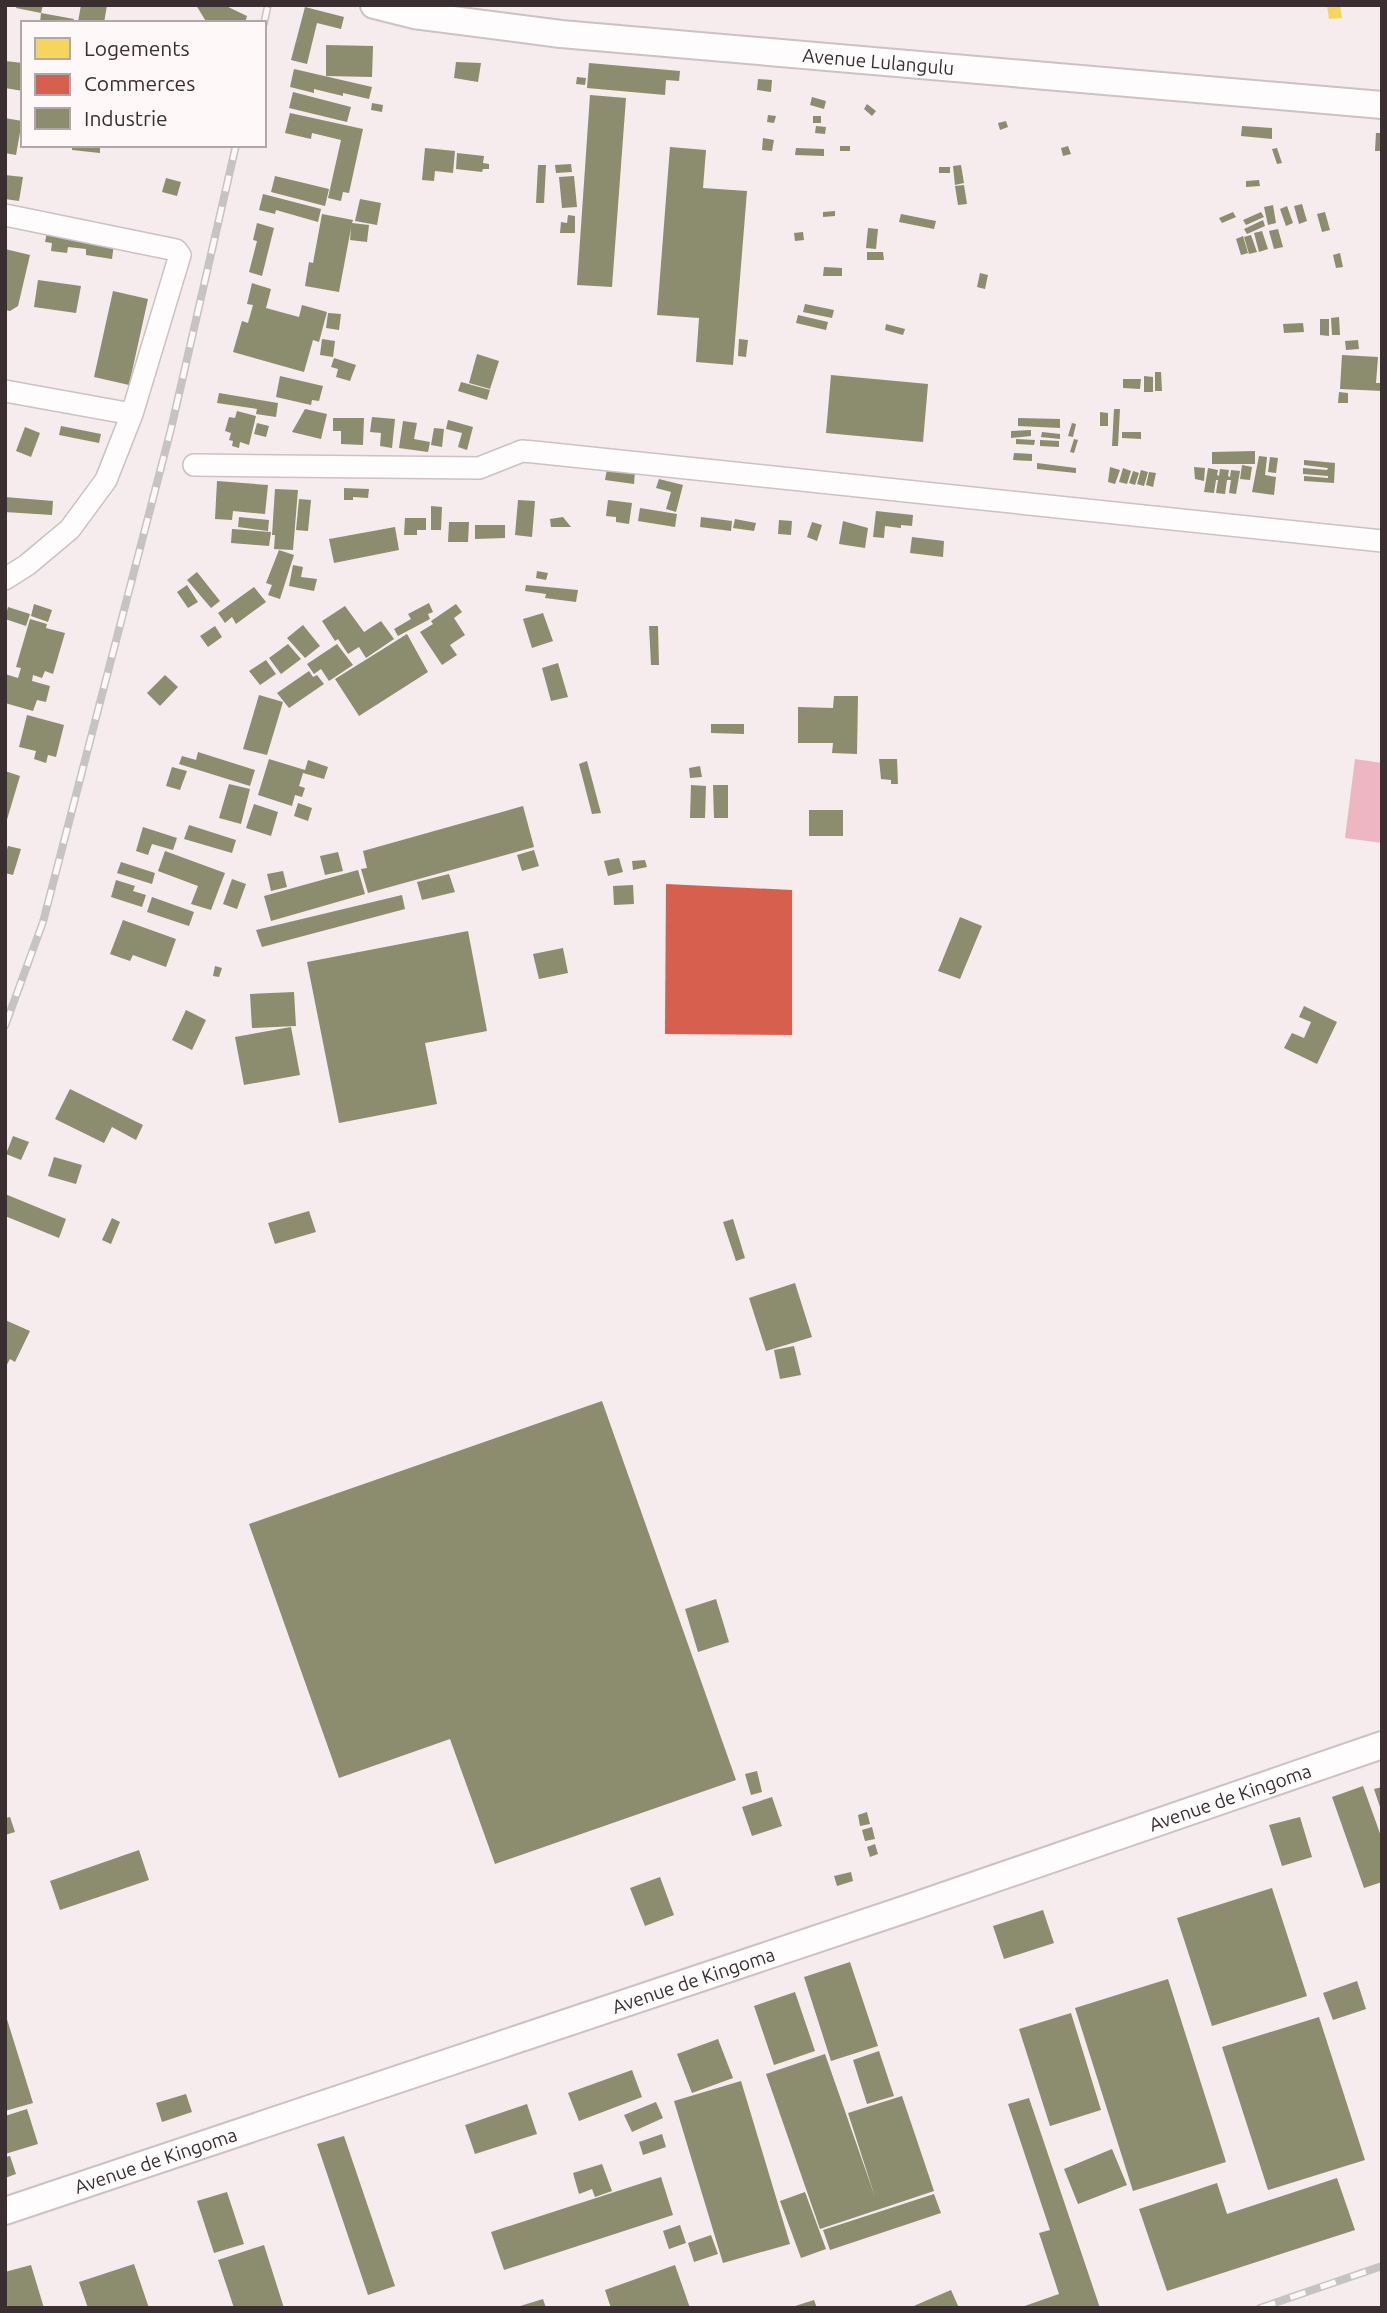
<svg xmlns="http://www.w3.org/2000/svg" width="1387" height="2313" font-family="Ubuntu,sans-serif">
  <rect width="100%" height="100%" fill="#f6ebed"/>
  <path fill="#eeb6c2" d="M1355,759L1382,763V843L1345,838Z"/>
  <path fill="#f6d55c" d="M1327,5H1340L1342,18L1329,19Z"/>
  <path fill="#d6604d" d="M666,884L792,890V1035L665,1034Z"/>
  <path fill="#8c8c6e" d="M17,5H43L41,13L16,8Z
    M81,5H107L104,23L78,22Z
    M196,5H224L247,16L245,23H207Z
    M305,7L344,17L341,29L317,23L307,64L291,60Z
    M41,13L74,19L73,23H40Z
    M326,45L373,46L372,77L326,76Z
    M5,61L23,63V91L5,88Z
    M456,62L481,63L478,82L454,78Z
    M589,63L680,71L679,81L666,80L665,95L587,88Z
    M294,69L372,87L369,99L343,93V96L314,89V93L290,87Z
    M577,77L586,78L585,85L576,84Z
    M758,79L772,80L771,92L757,90Z
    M293,92L351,107L347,122L289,108Z
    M590,95L626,98L612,287L577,285Z
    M812,97L826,101L824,109L810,105Z
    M372,103L383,105L382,112L371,110Z
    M867,104L876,111L872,116L864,109Z
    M290,113L363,129L349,193L343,192L341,201L328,198L341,140L312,133L311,139L285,133Z
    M768,115L776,116L774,123L767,122Z
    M813,116H821V123H813Z
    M5,118L22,121L16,155L5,153Z
    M1006,121L1008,127L1000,130L998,123Z
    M816,126L826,127L825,134L815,133Z
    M1242,126L1272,128V139L1241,136Z
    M1376,133H1382V151H1375Z
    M763,138L774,140L772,151L762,150Z
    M72,145H100V153L72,150Z
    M840,146H850V151H840Z
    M1068,146L1071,154L1063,156L1061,148Z
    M670,147L706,150L703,188L747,191L733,365L696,362L699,318L657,315Z
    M425,148L455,151L453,173L435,171L434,181L422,180Z
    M796,148L824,149V156L795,155Z
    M1277,148L1282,163L1277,164L1272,149Z
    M457,153L484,156L483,163L489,164V169H483L482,172L456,169Z
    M571,164L572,172L556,173L555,165Z
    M538,165H546L544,203H536Z
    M961,165L964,183L955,185L953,166Z
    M939,167H950V173H939Z
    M5,175L23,177L19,201L5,199Z
    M275,176L329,189L325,206L271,192Z
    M574,176L577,207L562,208L559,177Z
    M166,178L181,182L177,196L162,192Z
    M1259,180L1260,186L1246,187V181Z
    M964,185L967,204L958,205L955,186Z
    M263,194L321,209L318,222L276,210L275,214L259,210Z
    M360,199L381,203L377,225L355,221Z
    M1302,204L1307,221L1299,224L1294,206Z
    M1273,205L1276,223L1268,225L1264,207Z
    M1287,206L1293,223L1286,226L1280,209Z
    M835,211V216L823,217V212Z
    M1233,212L1236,217L1222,223L1219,218Z
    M1261,212L1264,217L1246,225L1243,220Z
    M1325,212L1330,230L1322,232L1317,214Z
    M322,214L353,220L352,223L369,225L367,242L350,240L351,228L339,292L305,286L309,262L313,263Z
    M901,214L936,221L934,229L899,222Z
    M568,215L575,216V233H560L561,222L567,223Z
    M1263,220L1265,226L1247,234L1244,229Z
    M257,223L274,228L262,276L249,272L257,241L253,240Z
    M868,228L878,229L876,249L866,248Z
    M1278,229L1283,247L1274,249L1269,231Z
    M1262,231L1268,249L1259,252L1254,233Z
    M47,232L114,243L112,259L86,255V249L68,247L67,253L51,251L52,243L45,242Z
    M803,232L804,240L795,241L794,233Z
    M1251,235L1257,252L1249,254L1244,237Z
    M1243,236L1248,253L1241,255L1236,239Z
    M5,249L30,255L18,306L10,311L5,310Z
    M867,252H883L884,260H867Z
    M1340,253L1343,267L1336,268L1333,255Z
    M824,267L842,268V276H823Z
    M980,273L988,275L985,289L977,287Z
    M38,280L81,286L76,313L34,307Z
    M252,283L271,289L266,308L299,317L302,305L327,312L319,342L313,340L304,372L233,352L242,321L248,323L253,305L247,304Z
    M113,291L148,299L129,385L94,377Z
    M805,304L834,310L832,318L803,312Z
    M328,313L341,314L339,330L326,328Z
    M798,315L828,322L826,330L796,323Z
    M1339,317L1340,335H1332L1331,318Z
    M1320,319H1329V336L1320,335Z
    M1303,323L1304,332L1284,333L1283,324Z
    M886,324L905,329L903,335L885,330Z
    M322,339L335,341L333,357L320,355Z
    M739,339L748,340L746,357L738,356Z
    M1358,340L1359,349L1346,350L1345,341Z
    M477,354L499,361L490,389L469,383Z
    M1342,355L1378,357L1376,383H1382V391L1340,389Z
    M334,358L356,365L350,381L336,377L338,369L331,367Z
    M1155,372H1161L1162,391H1155Z
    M831,375L928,384L923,442L826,433Z
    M280,376L323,386L319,401L312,400L311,405L276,397Z
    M1144,376L1153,377V392H1144Z
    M1123,379H1141L1140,389L1123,388Z
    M461,382L490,390L487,400L458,391Z
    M1339,392L1348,393V403H1338Z
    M219,393L278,403L276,417L256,414L257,409L217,403Z
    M305,409L327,414L321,439L292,432Z
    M1114,409H1120L1118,446H1112Z
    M237,411L256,416L249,445L240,442L239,448L232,446L233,441L229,440L231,433L225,431L229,417L235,418Z
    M1100,412L1108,413V426H1100Z
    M372,417L395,419L392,448L380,446L381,433L370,432Z
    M333,418H364L363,445L341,444V431H333Z
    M1018,418L1060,419V428L1018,426Z
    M448,420L473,427L467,450L458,447L462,433L446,429Z
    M403,421L417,423L414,439L430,442L428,452L399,448Z
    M257,423L269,426L266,437L254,434Z
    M1072,423L1076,424L1073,437L1068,436Z
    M61,426L101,434L99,443L59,435Z
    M25,427L40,433L31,457L16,451Z
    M434,428L444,429L442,447L431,445Z
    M1031,430V436L1011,438V431Z
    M1042,432L1060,434V439L1041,437Z
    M1122,432H1141V439L1122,438Z
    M1016,439L1035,440L1034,445L1016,444Z
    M1074,439L1078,440L1074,453L1070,452Z
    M1040,440L1059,441V447L1040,446Z
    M1255,451V464H1212V452Z
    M1014,453L1032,454V461L1013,460Z
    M1259,456L1267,457L1265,475L1276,477L1274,495L1252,492Z
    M1270,457L1278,458L1276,473L1268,472Z
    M1304,460L1335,463L1334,483L1304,481V476L1328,478V476L1303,474V468L1327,470L1328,468L1304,465Z
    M1037,463L1076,468V473L1037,469Z
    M1242,465L1252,467L1250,480L1240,479Z
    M1110,467L1120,470L1115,484L1108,482Z
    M1194,467L1205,468L1204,481L1195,479Z
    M1123,468L1131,471L1127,484L1119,482Z
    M1208,468L1218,470L1217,475L1219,476L1220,469L1229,470L1228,476L1230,477L1231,470L1240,471L1236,494L1229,493L1231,480H1227L1225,494L1216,493L1218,480H1216L1214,493L1204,492Z
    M607,469L635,472L634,484L605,480Z
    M1141,470L1148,472L1144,486L1137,484Z
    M1133,471L1139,473L1135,485L1129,483Z
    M1149,472L1156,473L1153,487L1146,485Z
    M659,479L683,485L676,512L666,509L671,492L656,488Z
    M217,481L268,485L265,514L233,511L232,520L215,519Z
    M344,488L369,489L368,498L353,497V500H344Z
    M275,489L298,490L293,550L274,549L275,535H272Z
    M5,497L53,501L52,515L5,512Z
    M299,499L311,500L308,531L296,530Z
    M518,500L535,501L532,537L515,535Z
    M608,500L632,503L629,524L616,522V517L606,516Z
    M431,506L442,507L441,530H431Z
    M640,508L677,514L675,527L638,521Z
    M876,511L913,515L912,526L901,525V528L885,526L884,538L873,537Z
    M239,517L269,520L268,531L238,527Z
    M563,517L571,527H551L550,519Z
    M701,517L732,521L731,531L700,527Z
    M405,518H426V530H417V535H404Z
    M735,519L756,523L754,531L733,528Z
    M779,520L792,521L791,535L778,534Z
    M843,521L868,528L865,548L839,544Z
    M449,522H469L468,542H448Z
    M812,522L822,525L817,541L807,537Z
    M475,525H505V538L475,539Z
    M395,527L399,550L334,563L329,539Z
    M232,529L271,532L269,546L231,543Z
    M912,537L944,541L943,557L910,553Z
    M279,550L294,555L280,599L268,595L272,585L266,583Z
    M293,565L303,567L301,577L317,579L314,591L289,586Z
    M537,571L548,573L546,580L536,578Z
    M197,572L220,601L211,608L187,580Z
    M187,585L198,602L188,608L177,592Z
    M526,585L578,590L576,602L545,598L546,594L525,591Z
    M254,587L266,602L236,624L232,617L225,623L218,613Z
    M429,603L433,612L428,614L430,619L398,636L394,629L411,619L408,614Z
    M34,604L52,610L48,622L31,616Z
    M456,604L462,612L454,618L465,635L450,645L457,655L442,665L420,632L433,624L431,621Z
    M345,606L364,632L381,621L394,639L366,658L359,647L348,654L338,639L335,641L322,621Z
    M8,607L30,614L26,626L5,619Z
    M543,613L553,641L532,648L523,619Z
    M30,619L47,624L46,628L65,633L53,674L45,671L42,678L33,675L32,681L50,686L46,702L37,700L33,711L5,703V674L18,678L21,668L16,667Z
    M303,625L320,646L305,658L287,638Z
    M215,626L222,637L208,647L200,636Z
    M649,626H658L659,665H651Z
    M407,634L428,672L359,716L335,679Z
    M288,644L301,659L281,674L269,658Z
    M337,644L353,665L329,681L321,669L314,674L307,664Z
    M266,660L276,674L260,685L249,671Z
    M558,663L568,697L551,701L542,668Z
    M309,671L313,677L317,675L324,684L289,708L277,693Z
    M165,675L178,687L160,706L147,693Z
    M259,695L283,702L267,755L243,749Z
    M834,696H858L857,754L832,753L833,743H798V707L833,708Z
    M27,715L64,725L56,757L48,755L46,763L34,759L36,751L19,747Z
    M711,724H744V734L711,733Z
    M198,752L255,770L250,786L179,764L182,756L196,760Z
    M269,759L305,770L308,760L328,767L324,779L303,773L299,786L305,788L302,797L295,795L292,806L258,795Z
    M879,759H897L898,784H891V780L881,779Z
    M587,761L601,813L592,814L579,764Z
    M700,766L702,777L690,778L689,768Z
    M172,767L187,771L180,790L166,786Z
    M5,771L20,776L6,823H5Z
    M229,784L250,789L241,824L219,818Z
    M691,785L706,786L705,818H690Z
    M713,785H728V818H714Z
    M298,803L312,808L308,821L294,816Z
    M254,804L278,812L271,836L246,828Z
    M523,806L534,847L368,893L361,869L367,868L363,851Z
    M809,810H843V836H809Z
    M189,825L236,840L232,853L184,839Z
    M143,827L177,838L173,850L152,844L148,855L136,851Z
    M8,846L21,849L13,875L5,873V856Z
    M534,850L539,866L522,871L517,855Z
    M165,851L225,873L211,910L191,904L198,886L158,871Z
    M338,852L343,871L325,875L320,856Z
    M619,858L623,872L608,876L604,861Z
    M645,860L647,867L633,870L632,861Z
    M121,862L155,873L152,884L117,873Z
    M358,870L365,894L271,921L264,896Z
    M283,871L287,887L271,891L267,874Z
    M449,874L455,892L422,900L417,882Z
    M232,879L246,884L237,909L223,904Z
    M116,880L135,886L133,891L146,895L142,907L111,897Z
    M633,885L634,904L614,905L613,886Z
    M402,895L405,909L262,947L256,930Z
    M152,897L194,912L189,926L147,912Z
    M960,917L982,926L960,979L938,971Z
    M123,920L176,939L166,967L133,955L130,961L110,954Z
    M468,931L487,1031L425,1043L437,1104L339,1123L307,962Z
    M563,948L568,973L539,979L533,954Z
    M215,966L222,968L219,977L213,976Z
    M294,992L296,1026L252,1028L250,994Z
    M1304,1006L1337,1022L1317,1064L1284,1048L1292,1033L1304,1038L1311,1022L1299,1017Z
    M186,1010L206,1020L192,1050L172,1040Z
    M291,1027L300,1075L244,1085L235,1037Z
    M70,1089L143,1125L136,1140L112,1127L104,1143L55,1119Z
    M13,1136L29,1142L21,1160L6,1154Z
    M54,1157L82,1165L76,1184L48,1176Z
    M5,1194L66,1219L59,1238L5,1216Z
    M309,1211L316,1232L275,1244L268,1223Z
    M112,1218L120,1222L111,1244L102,1240Z
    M733,1219L745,1258L736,1261L723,1222Z
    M795,1283L812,1337L766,1351L749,1298Z
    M5,1320L30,1331L15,1362L10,1359L5,1368Z
    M794,1346L801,1375L780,1379L774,1350Z
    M602,1401L736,1780L495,1864L450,1739L339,1778L249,1524Z
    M716,1599L729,1642L698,1652L685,1609Z
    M757,1771L762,1792L751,1795L745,1774Z
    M1363,1786L1382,1839V1882L1364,1888L1332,1797Z
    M1382,1787V1810H1381L1374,1789Z
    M772,1797L782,1826L752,1836L742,1807Z
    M867,1812L870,1824L860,1826L858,1815Z
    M10,1817L15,1832L5,1835V1818Z
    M1300,1817L1312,1857L1282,1866L1269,1825Z
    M872,1827L875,1839L865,1841L862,1830Z
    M875,1844L878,1854L870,1857L867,1847Z
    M139,1850L149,1880L60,1910L50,1881Z
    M851,1872L853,1881L837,1886L834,1876Z
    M660,1877L674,1915L645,1926L630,1888Z
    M1272,1888L1307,1996L1212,2026L1177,1918Z
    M1043,1910L1054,1943L1004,1959L993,1926Z
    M850,1962L878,2046L831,2061L804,1977Z
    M1168,1979L1226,2162L1133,2191L1075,2008Z
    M1357,1981L1366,2009L1333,2020L1323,1993Z
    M795,1992L815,2051L774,2065L754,2006Z
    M1071,2013L1101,2110L1050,2126L1019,2029Z
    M6,2016L33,2103L5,2111V2017Z
    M1319,2017L1365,2160L1268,2190L1222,2047Z
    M718,2039L733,2078L692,2093L677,2054Z
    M879,2051L894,2096L867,2104L853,2060Z
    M825,2054L875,2197L848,2113L902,2096L934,2191L820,2229L766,2074Z
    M632,2070L642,2097L579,2121L568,2093Z
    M741,2081L790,2244L723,2263L674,2101Z
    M186,2094L192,2112L162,2122L156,2103Z
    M1029,2098L1100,2308H1019L1059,2294L1039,2233L1050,2230L1008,2104Z
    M656,2102L663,2118L632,2132L624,2115Z
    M527,2104L537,2134L475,2154L465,2125Z
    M27,2109L38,2144L5,2154V2116Z
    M662,2134L666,2147L643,2155L639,2142Z
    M344,2136L395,2286L368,2295L317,2144Z
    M1112,2149L1127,2185L1078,2204L1064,2169Z
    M10,2156L16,2174L5,2178V2157Z
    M602,2164L612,2191L595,2197L592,2189L579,2194L573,2173Z
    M661,2177L673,2215L504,2270L491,2232Z
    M1337,2178L1355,2230L1167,2291L1139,2209L1217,2183L1227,2214Z
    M227,2192L244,2244L214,2253L197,2201Z
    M805,2192L826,2249L801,2258L780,2201Z
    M934,2194L941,2213L830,2250L823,2230Z
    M680,2225L686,2243L669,2249L663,2231Z
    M711,2235L718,2254L694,2262L688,2243Z
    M264,2245L284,2308H234L218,2260Z
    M134,2264L149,2308H88L79,2282Z
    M31,2265L44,2308H8L5,2299V2272Z
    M675,2265L690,2308H611L605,2290Z
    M951,2290L959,2308H909Z
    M543,2299L546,2308H517V2307Z
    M814,2300L817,2308H792V2307Z"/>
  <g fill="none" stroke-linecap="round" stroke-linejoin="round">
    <g stroke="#ccc1c3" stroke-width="24">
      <path id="minor" d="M5,215L176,250L180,255L132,414L106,480L70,529L27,565L5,579
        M5,391L132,414
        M194,465L479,468L522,451L534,452L1382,541"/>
    </g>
    <g stroke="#ccc1c3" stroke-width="30">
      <g id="tertiary">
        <path id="s1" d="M374,5L414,15L561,34L1382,105"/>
        <path id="s2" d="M5,2211L909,1908L1382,1745"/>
      </g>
    </g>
    <use href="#minor" stroke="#fefcfc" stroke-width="21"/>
    <use href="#tertiary" stroke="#fefcfc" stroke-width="26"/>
    <g stroke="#c6c3c3" stroke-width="8">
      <path id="rail" d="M264,23L268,5
        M5,1026L43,922L171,429L236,145
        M1260,2308L1382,2266"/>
    </g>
    <use href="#rail" stroke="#fff8f9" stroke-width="5" stroke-dasharray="16" stroke-linecap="butt"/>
  </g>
  <g text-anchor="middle" stroke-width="7" stroke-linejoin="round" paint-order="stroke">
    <g font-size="19" fill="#3b2e30" stroke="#fff8f9">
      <text dy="7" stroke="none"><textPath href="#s1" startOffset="508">Avenue Lulangulu</textPath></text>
      <text dy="7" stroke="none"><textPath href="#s2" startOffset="1293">Avenue de Kingoma</textPath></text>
      <text dy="7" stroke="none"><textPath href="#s2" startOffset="726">Avenue de Kingoma</textPath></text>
      <text dy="7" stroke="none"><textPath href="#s2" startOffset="159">Avenue de Kingoma</textPath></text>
    </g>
  </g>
  <rect width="1387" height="2313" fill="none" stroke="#3b2e30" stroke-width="14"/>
  <rect x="21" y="21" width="245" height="126" fill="#fff8f9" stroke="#b1a7a9" stroke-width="2"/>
  <rect x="35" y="38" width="35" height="21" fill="#f6d55c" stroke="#b1a7a9" stroke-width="2"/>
  <text x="84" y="56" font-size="21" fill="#3b2e30">Logements</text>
  <rect x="35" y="74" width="35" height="21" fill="#d6604d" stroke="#b1a7a9" stroke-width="2"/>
  <text x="84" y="91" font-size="21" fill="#3b2e30">Commerces</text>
  <rect x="35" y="108" width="35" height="21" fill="#8c8c6e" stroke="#b1a7a9" stroke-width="2"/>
  <text x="84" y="126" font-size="21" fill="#3b2e30">Industrie</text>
</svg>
